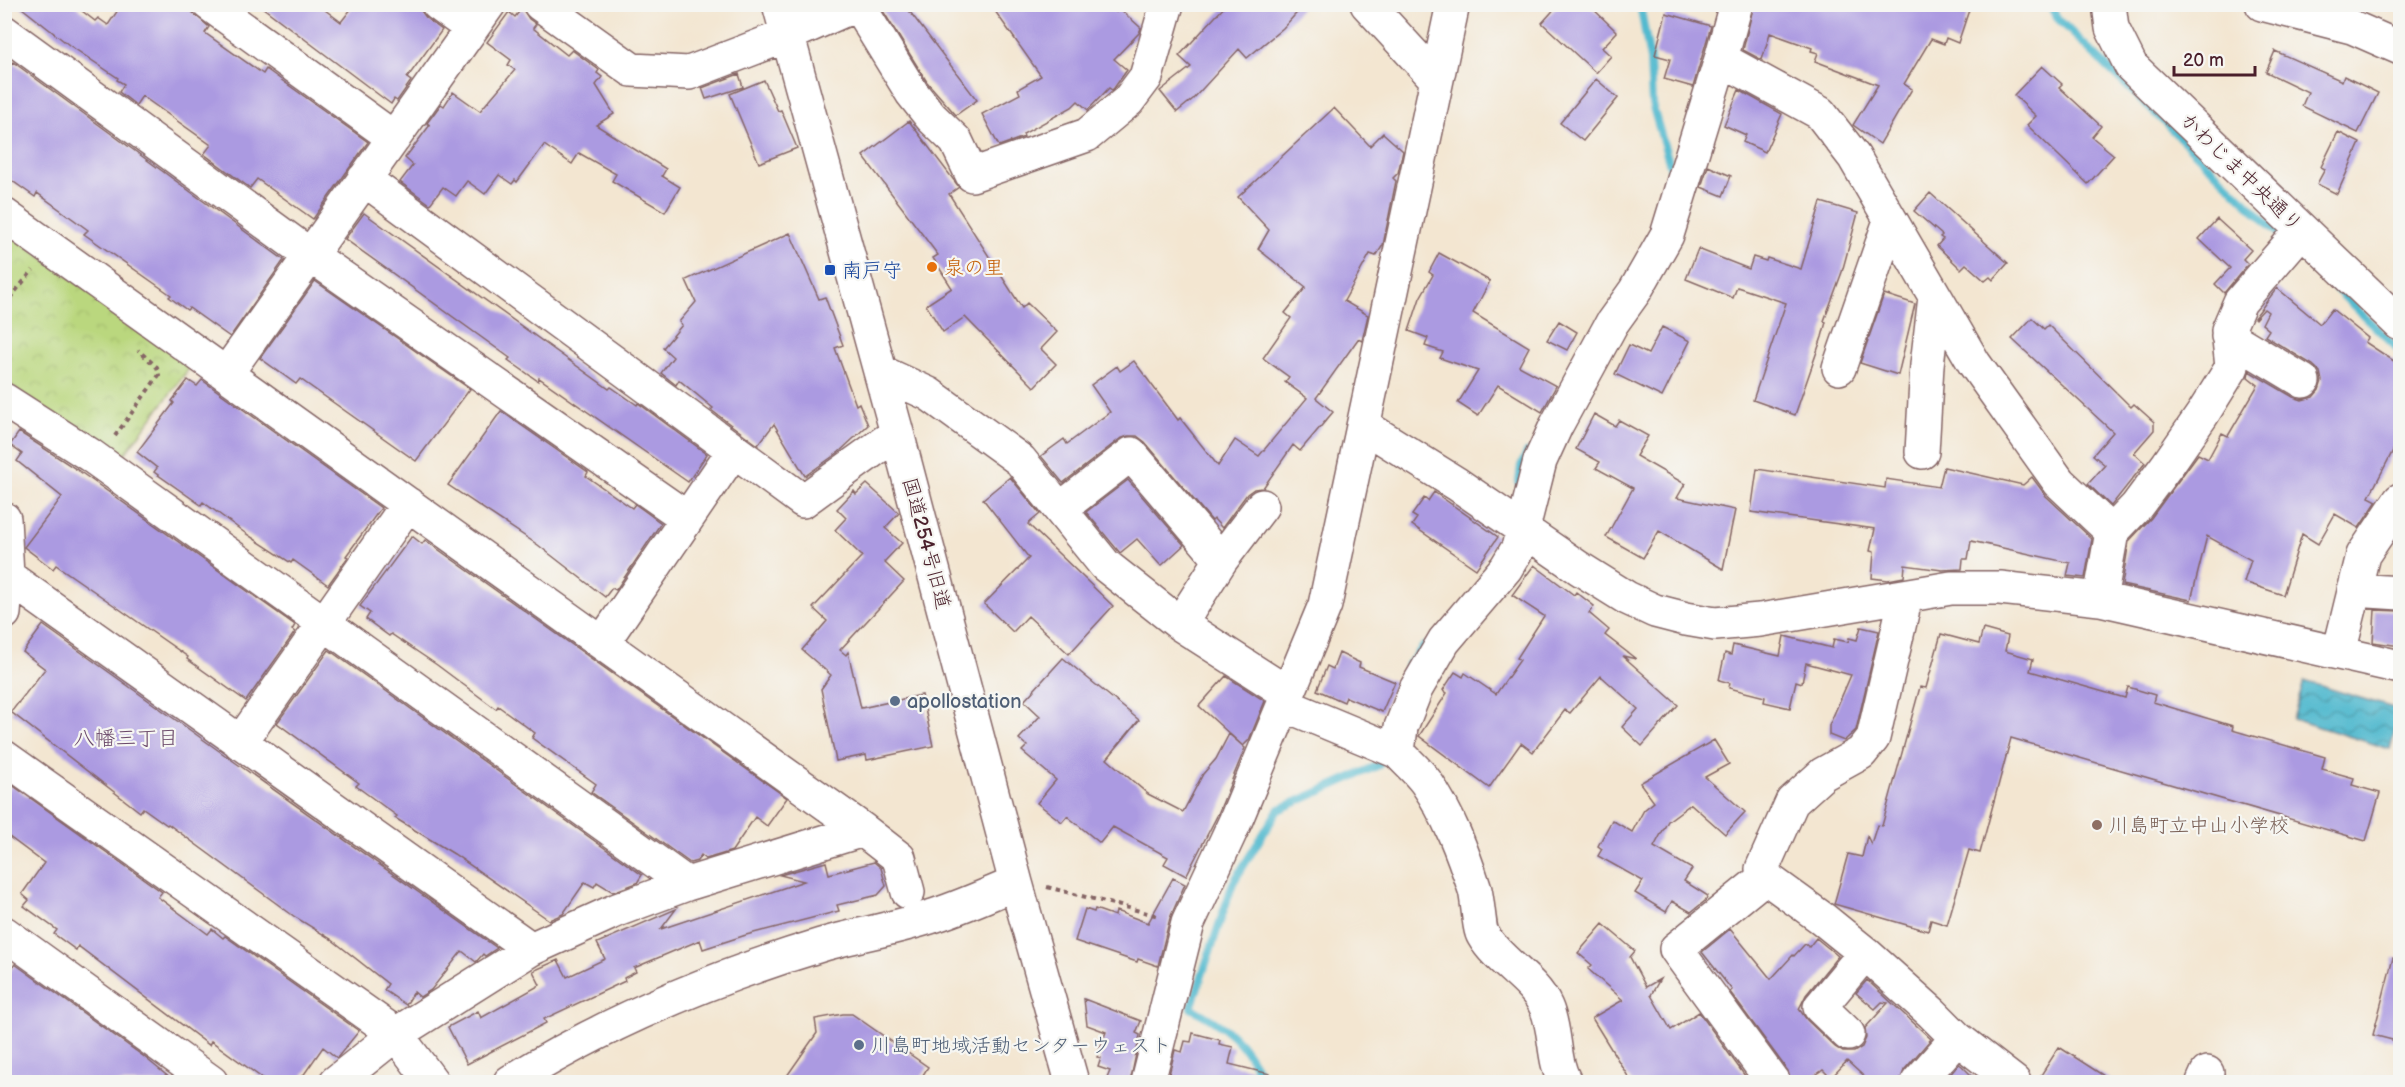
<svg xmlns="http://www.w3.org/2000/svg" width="2405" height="1087" font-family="'Balsamiq Sans','Klee One',sans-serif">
  <defs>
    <pattern id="park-crowns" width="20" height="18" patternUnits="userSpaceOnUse" patternTransform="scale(1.5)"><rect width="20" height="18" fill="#bad77e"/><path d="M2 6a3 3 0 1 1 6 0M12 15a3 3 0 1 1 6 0" fill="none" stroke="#a1b86d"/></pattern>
    <pattern id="water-waves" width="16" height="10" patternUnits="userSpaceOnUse" patternTransform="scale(1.5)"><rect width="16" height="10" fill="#52bacf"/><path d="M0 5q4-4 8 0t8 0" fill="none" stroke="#4697a8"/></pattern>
  </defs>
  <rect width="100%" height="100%" fill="#f6f6f2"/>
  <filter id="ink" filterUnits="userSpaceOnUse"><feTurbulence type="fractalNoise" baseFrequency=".0167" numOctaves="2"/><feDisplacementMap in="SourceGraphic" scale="12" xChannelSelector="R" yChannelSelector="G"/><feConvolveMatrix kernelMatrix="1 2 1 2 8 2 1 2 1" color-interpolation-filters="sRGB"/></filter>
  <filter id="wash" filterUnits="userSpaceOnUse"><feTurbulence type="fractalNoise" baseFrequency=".008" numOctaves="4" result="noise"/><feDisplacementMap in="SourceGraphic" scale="24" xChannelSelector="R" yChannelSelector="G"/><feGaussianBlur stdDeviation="1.35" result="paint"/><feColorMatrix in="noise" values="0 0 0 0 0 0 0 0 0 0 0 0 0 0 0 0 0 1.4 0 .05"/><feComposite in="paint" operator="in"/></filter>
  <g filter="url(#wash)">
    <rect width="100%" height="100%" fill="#f3e6d1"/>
    <path fill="url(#park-crowns)" stroke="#827b54" stroke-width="1.5" d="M5,230L191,366L118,463L5,381Z"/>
    <path fill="url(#water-waves)" stroke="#4e6c7d" stroke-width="1.5" d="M2304,681L2400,710L2390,749L2293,719Z"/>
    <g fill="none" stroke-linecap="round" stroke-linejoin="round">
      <path stroke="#52bacf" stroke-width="8" d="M1640,4L1650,60L1652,104L1671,169L1670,177
        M2049,4L2058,19L2284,239
        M2294,248L2400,351
        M1519,483L1521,466L1527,453
        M1403,684L1408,666L1424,646
        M1262,1079C1244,1040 1228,1028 1191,1008L1233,883L1278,810L1379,765L1382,754"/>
    </g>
    <g id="blocks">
      <path fill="#ab9ae1" d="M17,4H73L95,21L98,18L108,25L122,4H191L192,12L209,27L205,33L263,74L266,69L368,142L313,219L257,179L250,188L204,154L211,145L142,96L136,105L119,92L124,84L117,80L118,78L69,45Z
        M258,4H317L341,22L355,4H416L427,19L442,30L407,78L411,81L397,101L394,99L391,104Z
        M892,4H904L977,100L956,115L927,82L883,11Z
        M990,4H1108L1116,12L1119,8L1141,28L1139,33L1114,59L1127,70L1114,88L1112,90L1109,88L1088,110L1078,101L1072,107L1023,134L1024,137L999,146L982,114L1020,94L1018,89L1041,76Z
        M1227,4H1305L1283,28L1247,58L1239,49L1193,99L1177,112L1160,91L1191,67L1179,56Z
        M1559,4H1588L1617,32L1602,48L1611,56L1596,73L1542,23Z
        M1754,4H1971L1958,43L1946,38L1944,44L1931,39L1904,84L1912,89L1880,144L1853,125L1878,85L1815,61L1818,53L1811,51L1812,48L1770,33L1762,60L1743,50Z
        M522,8L529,19L536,24L533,28L567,55L572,50L599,70L597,73L602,77L596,85L614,114L596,125L666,169L662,176L680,187L665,212L612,181L616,174L579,153L572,164L544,145L517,182L515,180L512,184L499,175L485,194L467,181L456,196L443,187L430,204L400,182L413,165L405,158L430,125L427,123L441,104L444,106L453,92L480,111L515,70L508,65L511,60L487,42L509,12L515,17Z
        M1666,13L1711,26L1693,87L1664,79L1670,59L1655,55Z
        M2275,51L2342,81L2344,76L2378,93L2358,133L2302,106L2308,92L2266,72Z
        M13,62L284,260L230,337L189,308L187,310L169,297L171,295L84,234L88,230L37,193L35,197L4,175V75Z
        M2042,66L2062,84L2059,87L2101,126L2092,137L2114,155L2088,184L2027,125L2036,116L2014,95Z
        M739,74L743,87L706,99L702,88Z
        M1596,79L1618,98L1583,141L1560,123Z
        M764,80L778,111L781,110L797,148L759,163L730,94Z
        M1739,90L1782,114L1765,152L1743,142L1746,135L1724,125Z
        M1334,108L1370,146L1383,133L1403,151L1398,173L1393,178L1396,181L1383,245L1376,256L1370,254L1344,301L1368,315L1362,341L1358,339L1316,398L1333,412L1300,451L1293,445L1263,488L1254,489L1247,494L1222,528L1214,519L1212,521L1145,442L1137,436H1128L1120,439L1063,483L1041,456L1064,439L1067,444L1110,412L1091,385L1117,366L1120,371L1134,361L1178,420L1180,418L1218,466L1235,440L1259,456L1307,398L1285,382L1289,377L1263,358L1291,318L1285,313L1306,287L1258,249L1269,230L1238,197Z
        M909,121L959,187L949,194L1022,308L1027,303L1057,332L1041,349L1056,364L1034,387L965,317L943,332L926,305L952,288L933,258L938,255L863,156Z
        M2338,132L2360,143L2337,194L2317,184L2325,169L2321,167Z
        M1708,166L1731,176L1723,196L1701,187Z
        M1930,193L2008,263L1993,280L1990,277L1985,281L1966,264L1961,269L1937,246L1943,239L1940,237L1942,235L1914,211Z
        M1821,202L1858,213L1842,272L1824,321L1826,322L1822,337L1795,415L1753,400L1786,303L1737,287L1733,298L1686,279L1698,249L1749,269L1753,257L1766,261L1767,258L1801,269Z
        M364,213L609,389L611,387L637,405L638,403L707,454L688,482L539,378L538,381L508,360L510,358L345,239Z
        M2217,219L2251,250L2243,259L2248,264L2224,293L2215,284L2230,268L2199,239Z
        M790,233L819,299L825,297L843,345L835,348L856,405L859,403L868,425L839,452L805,476L774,424L758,445L711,410L713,408L679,380L676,385L661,373L673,357L663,348L682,325L679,322L696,302L686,280Z
        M1439,253L1490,281L1473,313L1529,347L1519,366L1556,386L1542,412L1498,385L1478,416L1458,403L1478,371L1440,358L1443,352L1425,346L1428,338L1409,331L1420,298L1433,275L1429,272Z
        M315,281L470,389L416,461L300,379L296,384L260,358Z
        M2277,288L2320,324L2332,309L2368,338L2365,342L2400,365V437L2369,497L2377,501L2359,528L2335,514L2318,544L2302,534L2283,595L2244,582L2251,560L2207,536L2191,600L2122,585L2129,541L2151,518L2198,454L2208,459L2222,433L2228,436L2258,385L2248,377L2249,371L2293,397L2302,400L2313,397L2319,390L2322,381L2320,372L2313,365L2265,336L2269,330L2262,324L2268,312L2264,309L2255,319L2254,318Z
        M1884,294L1915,304L1898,375L1860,363Z
        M2032,318L2044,329L2048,325L2131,407L2134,404L2154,422V430L2134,453L2145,463L2111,506L2088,484L2105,465L2093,455L2113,432L2012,339Z
        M1559,321L1577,332L1567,350L1547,340Z
        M1662,327L1690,341L1662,397L1615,374L1629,345L1648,354Z
        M188,380L197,386L202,380L381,508L346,556L348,557L328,585L293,560L291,563L245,533L203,502L201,505L154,472L157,468L137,452L174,403L172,401Z
        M501,411L588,472L586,476L632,508L635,504L661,523L616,590L612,588L605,597L538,545L448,485Z
        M1594,414L1615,426L1619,420L1648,436L1636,456L1685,484L1677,498L1735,510L1723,569L1659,531L1643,558L1606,537L1633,488L1596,468L1600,462L1576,449Z
        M19,432L79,471L295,625L292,630L295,632L246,701L187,659L188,657L95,592L56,565L53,569L24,547L62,497L17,461L22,454L10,445Z
        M1944,467L2023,485L2032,477L2046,496L2092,539L2085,578L2067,576L2070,563L1971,541L1968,559H1963L1962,569L1942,570L1905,565L1904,577L1888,580L1872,578L1874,552L1870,551L1875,529L1751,512L1757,469L1885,488L1886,479L1939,487Z
        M1010,477L1040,514L1028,524L1113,606L1069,654L1028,616L1013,632L984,604L1029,558L983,499Z
        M1128,480L1184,545L1161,566L1137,539L1120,553L1086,512Z
        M867,484L899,513L885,528L902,543L884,562L904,581L840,650L846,655L848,652L861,708L922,695L933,746L867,760L866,755L836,761L821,689L831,675L802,650L827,621L813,608L862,556L835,530L846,518L837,509L854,491L856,494Z
        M1434,492L1498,537L1476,569L1412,525L1417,518L1412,515L1424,498L1428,501Z
        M412,536L422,544L425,540L787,798L767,826L755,817L732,851L706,859L701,855L697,861L690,863L591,792L596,784L532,738L535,733L498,706L496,709L437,665L391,634L389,636L366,619L370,613L360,606Z
        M1534,565L1574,595L1576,592L1594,606L1589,613L1609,630L1605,635L1636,659L1623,656L1678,705L1642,746L1622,727L1638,709L1601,676L1570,713L1565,710L1533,752L1521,743L1489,788L1419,736L1447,693L1443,690L1455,672L1463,677L1465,673L1496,694L1520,660L1517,658L1544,616L1512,595Z
        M2375,610L2400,611V646L2373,642Z
        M43,625L229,758L497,948L485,956L483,954L476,962L462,951L431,990L420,997L414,992L406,1005L384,990L388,984L331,939L295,917L168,824L167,825L143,808L140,812L11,712L45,669L23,652Z
        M1861,627L1879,631L1856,730L1844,741L1829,735V726L1851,675L1806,663L1802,683L1796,681L1790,708L1764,702L1765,697L1729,688L1730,683L1719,680L1725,653L1731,655L1733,645L1780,656L1784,636L1832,648L1834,639L1848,642L1849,638L1857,640Z
        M1983,629L2008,636L2005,651L2033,659L2030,671L2125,698L2128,687L2155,695L2153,702L2233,726L2232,730L2325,757L2322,769L2354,778L2352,785L2380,793L2366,841L2011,738L1980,853L1969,850L1947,925L1931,920L1928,931L1834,904L1848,854L1862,857L1867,836L1871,844L1877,825L1882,826L1920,687L1926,688L1941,634L1979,644Z
        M329,650L642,875L637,883L613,892L597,882L594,887L585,882L563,914L549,920L454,854L395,818L397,816L356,786L359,783L277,723Z
        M1339,653L1360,663L1359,667L1395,682L1382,712L1346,697L1344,702L1317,690L1327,666L1333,669Z
        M1063,658L1139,720L1107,759L1148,794L1183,812L1203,774L1216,759L1229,734L1245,748L1218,814L1186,876L1164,864L1168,857L1113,827L1100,843L1067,816L1062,822L1037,803L1056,780L1022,751L1027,746L1019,739L1040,716L1024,701Z
        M1226,676L1265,701L1249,740L1243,746L1199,706Z
        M1714,740L1729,764L1705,777L1745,812L1725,834L1691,804L1668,821L1654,847L1692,869L1684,881L1708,896L1705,901L1691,912L1672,901L1666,912L1635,893L1643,881L1598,856L1602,849L1598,846L1612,820L1632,832L1644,810L1654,802L1640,783Z
        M12,785L162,892L158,897L208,934L212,929L223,938L225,936L359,1031L337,1058L323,1047L298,1083H269L211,1041L209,1045L78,946L76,950L54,934L57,930L24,906L29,900L22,894L44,863L4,833V795Z
        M826,862L829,874L874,862L881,868L886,886L878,895L837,905L839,911L746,935L703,949L700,940L634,968L636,972L624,978L625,981L544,1019L546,1023L467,1064L448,1027L478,1011L481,1018L540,985L533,971L558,960L567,977L605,959L597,943L676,909L661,929L804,881L780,875Z
        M1173,878L1185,884L1170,918L1158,966L1138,959L1137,962L1075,941L1085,909L1094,912L1095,909L1115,916L1116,911L1148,923Z
        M1603,924L1635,951L1630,957L1646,987L1660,979L1651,995L1671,1030L1699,1012L1750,1083H1632L1592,1018L1623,1000L1588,969L1592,965L1578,953Z
        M1730,929L1771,979L1793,955L1794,956L1805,944L1809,947L1816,938L1838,956L1806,995L1799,1009L1807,1020L1835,1047L1843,1052H1854L1862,1047L1866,1038L1865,1028L1888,1003L1882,1002L1875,1009L1856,993L1867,980L1931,1039L1904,1070L1900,1083H1871L1847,1061L1831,1078L1823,1070L1804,1083H1791L1788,1071L1730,992L1732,990L1702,952Z
        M2393,958L2400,959V1042L2373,1035Z
        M15,964L143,1056L176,1083H14L4,1076V979Z
        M1084,999L1141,1021L1136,1033L1140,1035L1130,1083H1105L1110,1071L1098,1067L1101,1058L1097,1057L1106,1032L1087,1025Z
        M843,1014H852L928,1067L918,1083H782L817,1033L815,1019Z
        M1193,1033L1220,1040L1219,1044L1233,1047L1229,1064L1270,1074L1269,1083H1167L1175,1050L1182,1052L1185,1041L1191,1042Z
        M2059,1047L2115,1083H2053L2041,1075Z
        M1959,1064L1962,1066L1979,1083H1943Z"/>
    </g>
  </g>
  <g filter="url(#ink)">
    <use href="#blocks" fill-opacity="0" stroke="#856565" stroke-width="1.5"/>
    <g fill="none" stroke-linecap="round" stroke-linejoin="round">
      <g stroke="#856565" stroke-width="36">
        <path id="minor" d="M209,4L394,138
          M438,4L471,28
          M540,4L632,70L689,73L788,35L858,4
          M779,4L897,433L1016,883L1072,1082
          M1367,4L1436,79
          M2109,4L2112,28L2131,66L2400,324
          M858,5L912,93L931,117L956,141L972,175L1087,135L1128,101L1146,77L1167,4
          M4,32L310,255L687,518
          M1721,59L1820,113L1854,157L1974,363L2059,482L2112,532
          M364,179L803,501L897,433
          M4,215L863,830L899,858L908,892
          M2228,336L2303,381
          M1839,368L1890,221
          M881,372L929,394L1020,460L1105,565L1180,624L1289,694
          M226,374L489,4
          M4,400L90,455L687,884
          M1364,426L1457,484L1579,568L1627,598L1655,611L1686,619L1715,624L1760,620L1951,588H2000L2100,599L2400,667
          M1922,452L1927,365L1935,297
          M1060,509L1131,454L1221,560
          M4,519L7,576L4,613
          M7,576L531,949
          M2354,590L2400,593
          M1906,596L1873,738L1861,753L1823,774L1792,802L1762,869L1765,877L1823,919L1865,953L1932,1013L1957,1038L2014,1082
          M2100,599L2112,532L2136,507L2168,464L2202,415L2232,367L2228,330L2240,302L2302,230
          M1180,624L1221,560L1262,506
          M603,642L734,450
          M2339,653L2363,555L2400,500
          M1285,705L1398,752
          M240,743L408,504
          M4,757L396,1034L432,1082
          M1765,877L1676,949L1773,1082
          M4,933L211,1082
          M1848,1034L1820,1007L1865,953
          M336,1082L396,1034L531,949L617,910L687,884L863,830
          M510,1082C607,1022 712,978 821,945C859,934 899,928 936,915C963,906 990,894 1016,883
          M1148,1082L1188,923L1235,822L1325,605L1453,4
          M1565,1082C1552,1059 1557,1032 1546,1007C1533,978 1499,963 1483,935C1479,929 1478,902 1475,890C1463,853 1449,815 1426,782C1418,771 1407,762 1398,752L1401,727L1416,689L1444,641L1506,568L1518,548L1540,461L1556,426L1612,323L1635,291L1667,235L1721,59L1736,4
          M1918,1082L1957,1038
          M2203,1082L2207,1073"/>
      </g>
      <g stroke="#856565" stroke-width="36">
        <path id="major" d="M2262,4L2352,27L2400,48"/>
      </g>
      <path stroke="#856565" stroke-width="4" stroke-dasharray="4.5 4.5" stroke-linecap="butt" d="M4,305L33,270
        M115,436L159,375L157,367L138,350
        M1047,887L1159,916"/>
      <use href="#minor" stroke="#fff" stroke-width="33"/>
      <use href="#major" stroke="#fff" stroke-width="33"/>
    </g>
  </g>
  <circle fill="#e8710a" stroke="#f6f6f2" stroke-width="2" cx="932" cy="267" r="6"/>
  <rect fill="#1a4fb4" stroke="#f6f6f2" stroke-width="2" x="824" y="264" width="12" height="12" rx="3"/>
  <g fill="#5c6f8a" stroke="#f6f6f2" stroke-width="2">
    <circle cx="895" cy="701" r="6"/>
    <circle cx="859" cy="1045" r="6"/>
  </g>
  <circle fill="#8d6e63" stroke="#f6f6f2" stroke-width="2" cx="2097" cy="825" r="6"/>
  <g text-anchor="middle" stroke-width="4.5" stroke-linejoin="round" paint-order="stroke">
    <g font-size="20" fill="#4a1f2b" stroke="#f6f6f2">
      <text transform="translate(2242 172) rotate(44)" y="7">かわじま中央通り</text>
      <text transform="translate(927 543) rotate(75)" y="7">国道254号旧道</text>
    </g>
    <g font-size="20" fill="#c56008" stroke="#f6f6f2" text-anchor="start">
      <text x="944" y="274">泉の里</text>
    </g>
    <g font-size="20" fill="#164399" stroke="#f6f6f2" text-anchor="start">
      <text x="842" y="277">南戸守</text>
    </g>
    <g font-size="20" fill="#4e5e75" stroke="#f6f6f2" text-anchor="start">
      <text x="907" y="708">apollostation</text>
      <text x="871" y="1052">川島町地域活動センターウェスト</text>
    </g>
    <g font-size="20" fill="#785e54" stroke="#f6f6f2" text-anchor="start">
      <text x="2109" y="832">川島町立中山小学校</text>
    </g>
    <g font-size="21" fill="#6c4a6b" stroke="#f6f6f2">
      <text x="126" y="745">八幡三丁目</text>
    </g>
  </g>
  <rect width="2405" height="1087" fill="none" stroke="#f6f6f2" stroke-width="24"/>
  <path d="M2174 66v9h81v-9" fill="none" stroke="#4a1f2b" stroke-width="3"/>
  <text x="2183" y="66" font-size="18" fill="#4a1f2b" stroke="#f6f6f2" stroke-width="4.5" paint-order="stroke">20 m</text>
</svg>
